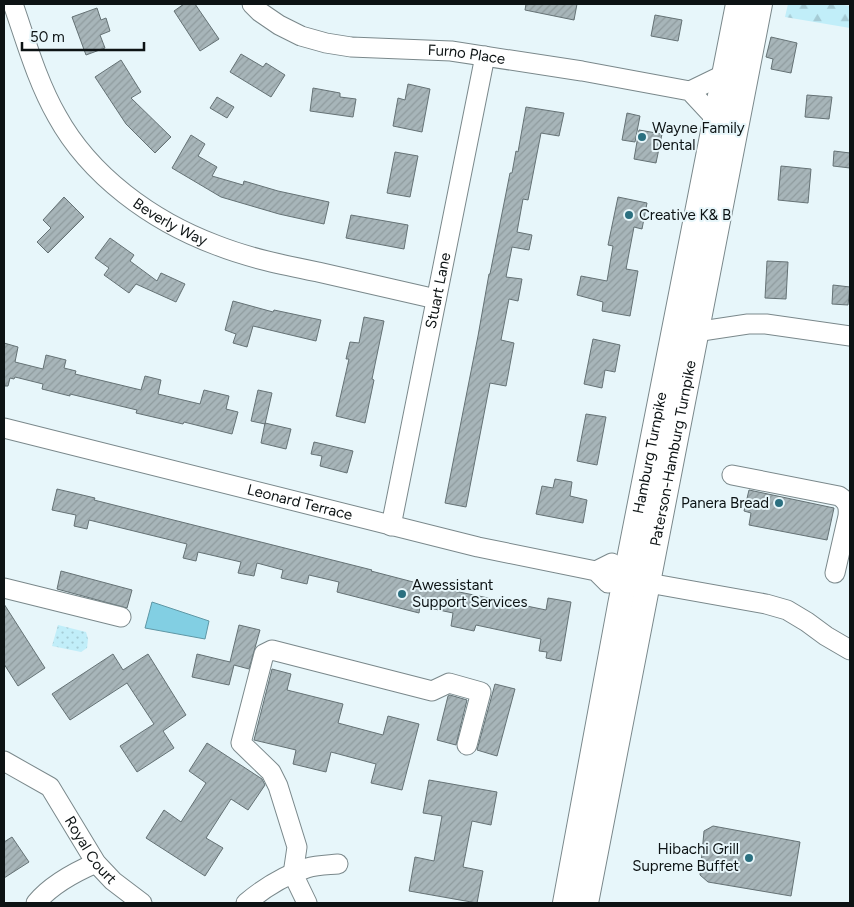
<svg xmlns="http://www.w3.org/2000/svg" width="854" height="907" font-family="Figtree,sans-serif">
  <defs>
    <pattern id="forest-firs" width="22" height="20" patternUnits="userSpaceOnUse" patternTransform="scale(1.25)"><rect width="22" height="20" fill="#c1eef9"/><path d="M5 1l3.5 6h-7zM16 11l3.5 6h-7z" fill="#a5cbd5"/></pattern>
    <pattern id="park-dots" width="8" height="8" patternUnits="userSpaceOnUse" patternTransform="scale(1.25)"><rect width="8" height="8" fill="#c1eef9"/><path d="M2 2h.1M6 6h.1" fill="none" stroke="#a5cbd5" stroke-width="1.8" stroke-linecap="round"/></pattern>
    <pattern id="building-hatch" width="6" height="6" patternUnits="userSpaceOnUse" patternTransform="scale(1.25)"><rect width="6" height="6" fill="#a7b5b9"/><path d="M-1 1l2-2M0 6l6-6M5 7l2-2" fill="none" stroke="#8f9b9e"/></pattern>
  </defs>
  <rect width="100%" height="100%" fill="#e7f6fa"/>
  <path fill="url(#forest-firs)" d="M788,4H837L850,6V28L785,17Z"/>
  <path fill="url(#park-dots)" d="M58,625L86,632L88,639L87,648L81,652L52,646Z"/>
  <path fill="#82cfe3" stroke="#5f97a5" d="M152,602L209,621L205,639L145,628Z"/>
  <path fill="url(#building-hatch)" stroke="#657275" d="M184,4H195L219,39L200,51L174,11Z
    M526,4H577L574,20L525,10Z
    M97,8L101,20L106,18L110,31L100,35L105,48L86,55L72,17Z
    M655,15L682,20L678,41L651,36Z
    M771,37L797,43L791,73L771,69L773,59L766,57Z
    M241,54L263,67L266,63L285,75L271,97L230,72Z
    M121,60L141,92L131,98L171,137L155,153L126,124L95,77Z
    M408,84L430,89L422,132L393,126L398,98L405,100Z
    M313,88L340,93V97L356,99L353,117L310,111Z
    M807,95L832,97L829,119L805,117Z
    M217,97L234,107L227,118L210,108Z
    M526,107L564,113L559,136L541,133L528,200L523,199L517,232L532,235L529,250L512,247L506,277L522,279L518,301L509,299L501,340L514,343L506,386L490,383L466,507L445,503L478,336L489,274H490L510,173H512L516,151L518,152Z
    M627,113L640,116L635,142L622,140Z
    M639,130L662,134L656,163L634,159Z
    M191,135L205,144L198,156L217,167L212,176L243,185L244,181L278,191L329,202L324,224L279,214L221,197L172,168Z
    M834,151L850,153V168L833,166Z
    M395,152L418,156L410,197L387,193Z
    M781,166L811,169L808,203L778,200Z
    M64,197L84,217L48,253L37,242L51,228L43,220Z
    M618,197L647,203L642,229L634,227L626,269L638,271L630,316L602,311L603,302L577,295L581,276L607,281L613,246L608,245Z
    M351,215L408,225L404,249L346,238Z
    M110,238L134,255L130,261L157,281L161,273L185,284L176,302L136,284L129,293L104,275L109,268L95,258Z
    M767,261L788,262L786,299L765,298Z
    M833,285L850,287L848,305L832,304Z
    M233,301L273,312L274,310L321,320L316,341L253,326L247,347L233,343L236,334L225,330Z
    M364,317L384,321L372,379L374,380L365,423L336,416L349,359H346L350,342L359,343Z
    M593,339L620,345L615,372L605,370L602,388L584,384Z
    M4,343L18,347L15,362L43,369L46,355L66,360L64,368L76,371L75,374L141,390L145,376L161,380L158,394L200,404L204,390L229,396L226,409L238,412L232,434L184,422L183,424L136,413L137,410L70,394V396L42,389L43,384L15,377L14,379L10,378L8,386H4Z
    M258,390L272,393L265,424L251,421Z
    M586,414L606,417L597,465L577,461Z
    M265,423L291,429L286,449L261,443Z
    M314,442L353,451L347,473L320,466L322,456L311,454Z
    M555,479L572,482L570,496L587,500L583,523L536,514L542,486L553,488Z
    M57,489L95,498L94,500L372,570L371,571L440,589V588L546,610L548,598L571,602L561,661L546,658L547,652L539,651L541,639L476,625L474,631L451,626L453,613L420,606L419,613L337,592L339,582L309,575L307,584L281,578L283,570L257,563L254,576L238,573L241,562L198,552L196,561L183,558L187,544L89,520L87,529L74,526L76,515L52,510Z
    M749,490L834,508L827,540L749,525L751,513L744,511Z
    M61,571L132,590L127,608L57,589Z
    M4,604L45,668L18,686L4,664Z
    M239,625L260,630L249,669L234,665L229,685L192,677L197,654L230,662Z
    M113,654L123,670L148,654L186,715L163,731L174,748L137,772L120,746L154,724L127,683L70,720L52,694Z
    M272,669L291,674L287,690L343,704L338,723L383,735L388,716L419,724L402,790L371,783L376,764L331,752L326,772L293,764L296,750L254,740Z
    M495,684L515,689L497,756L477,750Z
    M450,695L467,700L456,745L437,740L448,696Z
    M207,743L262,779L265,785L248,810L231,799L206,838L223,848L205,876L146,838L164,810L181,822L206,783L189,771Z
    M429,780L497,792L491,825L472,821L463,867L483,871L477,903L409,891L415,857L434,861L442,816L423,813Z
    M713,826L800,842L791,896L708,882L700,875L704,831Z
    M12,837L29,862L4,878V842Z"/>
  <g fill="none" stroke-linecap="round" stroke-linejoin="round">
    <g stroke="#7a888b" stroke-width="21">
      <g id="minor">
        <path id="s1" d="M13,4C26,41 37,81 57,116C90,176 152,221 216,245C249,258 283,265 318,272C357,281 396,290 436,299"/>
        <path id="s2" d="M252,4L260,12L279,25L301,36L326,43L351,47L451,51L582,71L690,91L716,119"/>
        <path d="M690,91L725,74"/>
        <path d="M695,332L748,324H766L850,336"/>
        <path id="s3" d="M4,428L478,547L596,571L608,583L626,579L766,604L787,610L807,622L826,636L850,650"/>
        <path d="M732,475L839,496C847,501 849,506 848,516L835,573"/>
        <path id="s4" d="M391,526L485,56"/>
        <path d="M596,571L612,563L626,579"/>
        <path d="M4,588L121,617"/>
        <path id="s5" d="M4,761L50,787L96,863L113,881L142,903"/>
        <path d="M36,903C51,885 75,872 96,863"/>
        <path d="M246,903C264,888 285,875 307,868C317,865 328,865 338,864"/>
        <path d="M307,903L293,874L297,847L278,786L271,772L241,743L264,654L272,650L432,691L449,683L481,692L467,745"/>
      </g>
    </g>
    <g stroke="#7a888b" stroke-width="26">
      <g id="major">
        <path id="s6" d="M565,903L620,605L738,4"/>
        <path id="s7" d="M586,903L760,4"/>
      </g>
    </g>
    <use href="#minor" stroke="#fff" stroke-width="19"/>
    <use href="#major" stroke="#fff" stroke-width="24"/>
  </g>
  <g fill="#2b7080" stroke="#e7f6fa" stroke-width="2">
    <circle cx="642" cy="137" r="5"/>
    <circle cx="629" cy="215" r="5"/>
    <circle cx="779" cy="503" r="5"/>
    <circle cx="402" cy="594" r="5"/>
    <circle cx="749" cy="858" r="5"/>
  </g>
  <g text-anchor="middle" stroke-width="4" stroke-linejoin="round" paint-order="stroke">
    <g font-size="15" fill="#0d1314" stroke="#e7f6fa">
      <text dy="5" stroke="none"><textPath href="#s2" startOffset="226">Furno Place</textPath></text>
      <text dy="5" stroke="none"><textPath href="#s1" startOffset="278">Beverly Way</textPath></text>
      <text dy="5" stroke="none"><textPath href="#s4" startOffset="240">Stuart Lane</textPath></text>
      <text dy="5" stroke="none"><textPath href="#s6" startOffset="458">Hamburg Turnpike</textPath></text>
      <text dy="5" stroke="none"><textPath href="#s7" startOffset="458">Paterson-Hamburg Turnpike</textPath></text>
      <text dy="5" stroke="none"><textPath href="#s3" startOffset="305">Leonard Terrace</textPath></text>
      <text dy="5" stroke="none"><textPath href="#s5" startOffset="128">Royal Court</textPath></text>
    </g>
    <g font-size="15" fill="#0d1314" stroke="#e7f6fa" text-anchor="start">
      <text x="652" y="133">Wayne Family<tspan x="652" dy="17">Dental</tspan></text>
      <text x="639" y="220">Creative K&amp; B</text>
      <text x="769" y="508" text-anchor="end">Panera Bread</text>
      <text x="412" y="590">Awessistant<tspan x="412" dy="17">Support Services</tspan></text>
      <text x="739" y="854" text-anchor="end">Hibachi Grill<tspan x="739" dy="17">Supreme Buffet</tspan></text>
    </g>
  </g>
  <rect width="854" height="907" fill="none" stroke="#0d1314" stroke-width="10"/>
  <path d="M22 42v8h122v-8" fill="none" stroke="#0d1314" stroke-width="2.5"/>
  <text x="30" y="42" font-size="15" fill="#0d1314" stroke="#e7f6fa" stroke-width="4" paint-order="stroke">50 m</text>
</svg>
